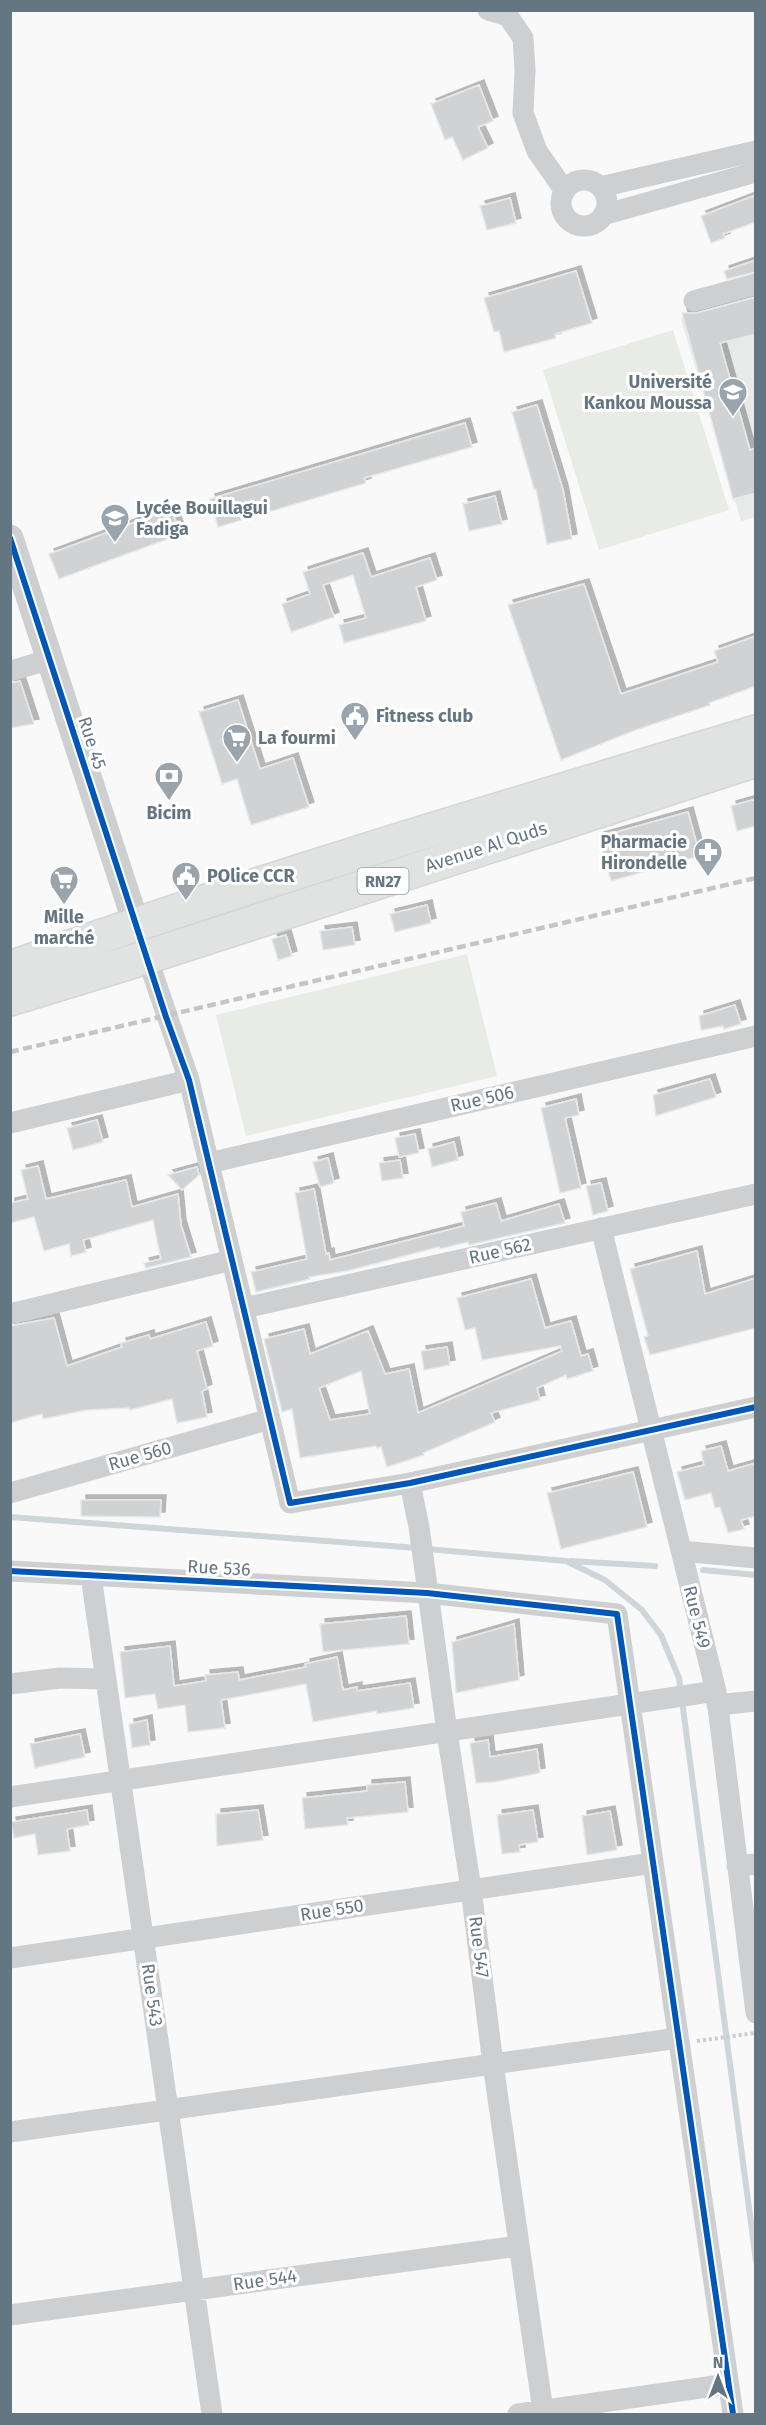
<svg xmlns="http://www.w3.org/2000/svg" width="766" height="2425" font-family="'Fira Sans',sans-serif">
  <defs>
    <filter id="shadow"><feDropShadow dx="5" dy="-5" stdDeviation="0" flood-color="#0004"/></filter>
  </defs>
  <rect width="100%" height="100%" fill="#f9f9f9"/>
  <path fill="#e8e9e9" d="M755,297V517L741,521L681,319Z"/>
  <path fill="#e8ebe6" d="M673,330L729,510L599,550L543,370Z
    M467,954L497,1076L246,1136L216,1015Z"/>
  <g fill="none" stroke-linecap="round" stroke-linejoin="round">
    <path stroke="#ced6d9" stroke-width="6" d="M10,1517L417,1548
      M427,1549L566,1561L605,1580L642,1610L661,1635L679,1678L756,2261
      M570,1561L655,1566
      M703,1570L756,1575"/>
  </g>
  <path fill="#d0d2d3" stroke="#e8e8e8" stroke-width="1.5" fill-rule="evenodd" filter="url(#shadow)" d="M479,85L493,121L478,127L488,148L463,160L452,137L445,140L431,104Z
    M756,195V222L723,234L725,238L711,243L701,216Z
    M510,198L516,223L487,230L480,206Z
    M756,260V272L727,279L724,271Z
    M576,271L592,323L555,334L556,338L504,352L499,331L494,332L484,298Z
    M756,297V334L720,343L750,450L756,448V493L733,499L682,313H697Z
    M537,405L563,490L572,539L547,544L536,489H534L512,412Z
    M465,423L472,447L364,478L366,483L218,527L210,499Z
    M495,496L502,524L469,531L463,504Z
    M171,509L181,534L59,579L49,554Z
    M363,553L371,577L430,558L437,580L416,587L426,621L344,643L339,625L366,618L353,575L323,585L334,617L291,632L282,604L310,594L303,572Z
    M584,584L621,694L718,662L714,651L756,636V686L709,703L710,705L633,731L561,760L508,605Z
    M20,681L34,724L10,728V683Z
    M238,700L260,769L293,758L309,807L251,825L237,779L222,784L199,712Z
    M756,799V826L737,831L731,806Z
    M688,812L700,856L611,881L599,837Z
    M427,905L431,923L395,932L390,914Z
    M352,927L355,945L323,950L320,931Z
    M286,935L292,956L278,960L272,939Z
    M735,1005L741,1024L724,1029L723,1026L701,1030L699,1016Z
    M710,1079L716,1097L656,1116L653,1095Z
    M576,1099L579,1115L565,1118L581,1188L560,1193L541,1108Z
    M97,1120L103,1142L73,1150L67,1128Z
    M415,1134L419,1153L399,1157L395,1138Z
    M454,1142L458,1160L432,1167L428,1149Z
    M328,1158L334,1183L320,1187L313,1162Z
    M400,1160L403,1178L382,1181L379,1163Z
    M38,1166L46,1199L126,1180L132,1207L178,1194L181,1225L191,1257L146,1268L144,1263L161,1259L153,1220L83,1240L86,1252L71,1256L69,1244L44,1251L34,1217L10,1223V1203L28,1199L21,1170Z
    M197,1167L199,1175L182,1190L168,1175Z
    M601,1183L608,1211L593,1215L586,1186Z
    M314,1189L326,1254L329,1253L330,1260L464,1226L461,1212L496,1203L501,1221L559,1204L565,1223L469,1245L468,1242L440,1249L439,1247L347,1271L309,1277L310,1279L256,1292L251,1272L307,1259L295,1193Z
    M697,1251L705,1294L756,1278V1328L650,1355L644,1337L648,1336L630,1269Z
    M531,1279L545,1328L571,1321L581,1356L588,1354L593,1371L567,1379L566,1375L537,1388L540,1400L491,1413L495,1422L423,1453L424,1455L387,1467L381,1447L377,1448L376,1446L300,1458L292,1409L282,1412L264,1339L304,1329L310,1354L368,1331L385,1374L409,1369L418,1413L562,1351L560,1346L482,1360L475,1328L465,1330L457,1298ZM361,1371L370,1414L330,1420L319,1388Z
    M54,1318L67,1366L122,1347L121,1343L149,1335L150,1339L206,1322L213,1346L197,1351L207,1389L202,1391L207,1417L177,1423L172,1399L130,1410L129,1408L86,1410L43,1419L42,1414L10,1423V1326Z
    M447,1347L450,1365L424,1370L421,1351Z
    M721,1446L728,1471L756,1463V1516L741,1520L744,1529L728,1533L720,1507L715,1508L711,1493L685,1500L677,1472L704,1465L701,1451Z
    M633,1472L647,1527L561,1549L547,1493Z
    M81,1500H161L160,1517L81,1516Z
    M406,1616L409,1644L323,1652L320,1624Z
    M514,1624L519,1680L456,1693L452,1642Z
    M170,1646L174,1686L206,1681L205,1675L238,1672L239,1680L306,1667L305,1664L337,1657L343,1690L357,1687V1691L410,1683L414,1708L377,1714L376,1711L313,1722L306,1684L221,1700L225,1728L188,1732L185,1705L158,1709L155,1694L125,1698L120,1652Z
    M147,1720L150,1745L132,1748L129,1724Z
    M80,1734L85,1757L35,1768L30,1744Z
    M488,1740L490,1757L537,1749L540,1773L495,1782L476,1783L470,1743Z
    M405,1782L408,1812L347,1818L348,1825L305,1829L302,1798L367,1791V1785Z
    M87,1810L89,1825L67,1829L70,1851L38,1855L35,1834L14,1838L11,1822Z
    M258,1810L263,1840L217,1846L216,1814Z
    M533,1810L538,1842L519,1845L520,1852L502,1854L497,1815Z
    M610,1811L617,1850L587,1855L582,1816Z"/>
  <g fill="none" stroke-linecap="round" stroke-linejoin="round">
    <g stroke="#d5d6d7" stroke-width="36">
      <path id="primary" d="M10,968C256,881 506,807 756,732
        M10,999L147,957L756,760"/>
    </g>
    <path stroke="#cbcccd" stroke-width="4" stroke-dasharray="3 3" stroke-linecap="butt" d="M697,2041L755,2033"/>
    <path stroke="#cecfd0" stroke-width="21" d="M488,10L508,16L523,38L525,70L523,113L537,151L565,191
      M561 203a23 23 0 1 1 46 0a23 23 0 1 1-46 0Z
      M600,187L756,151
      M603,215L756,172
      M694,301L756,284
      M10,671L48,660
      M147,957L189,1080L290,1503L410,1483L756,1407
      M10,1123L189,1080
      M209,1163L756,1036
      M601,1228L716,1691L756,2013
      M244,1308L756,1194
      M10,1314L232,1260
      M410,1483L419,1527L447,1732L471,1889L493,2064L543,2411
      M10,1493L270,1419
      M681,1551L756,1558
      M10,1571L427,1593L617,1614L733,2414
      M91,1576L212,2414
      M10,1684L60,1678L106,1679
      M717,1705L756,1701
      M10,1797L716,1691
      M737,1866L756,1864
      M10,1958L653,1863
      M10,2132L678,2038
      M10,2315L519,2246
      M518,2414L728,2384"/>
    <path stroke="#cecfd0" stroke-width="27" d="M10,538L147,957"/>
    <use href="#primary" stroke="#e1e2e2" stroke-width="33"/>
    <path stroke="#c3c5c6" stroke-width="4.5" stroke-dasharray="9 4.5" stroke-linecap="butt" d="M10,1052L756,878"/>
    <g stroke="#fff" stroke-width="10">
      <path id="cycleway" d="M10,538L166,1017L189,1080L290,1503L410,1483L756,1407
        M10,1571L427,1593L617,1614L733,2414"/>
    </g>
    <use href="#cycleway" stroke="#0057b8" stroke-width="6"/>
  </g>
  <defs>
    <g id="university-pin" transform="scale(1.5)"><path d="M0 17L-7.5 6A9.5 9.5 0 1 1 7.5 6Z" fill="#99a4ac" stroke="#fff"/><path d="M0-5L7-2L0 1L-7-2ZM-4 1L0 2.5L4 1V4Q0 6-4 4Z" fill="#fff"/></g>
    <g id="school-pin" transform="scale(1.5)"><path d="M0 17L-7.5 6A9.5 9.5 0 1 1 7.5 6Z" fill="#99a4ac" stroke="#fff"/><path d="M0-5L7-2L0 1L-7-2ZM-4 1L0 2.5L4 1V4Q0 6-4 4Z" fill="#fff"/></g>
    <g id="civic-pin" transform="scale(1.5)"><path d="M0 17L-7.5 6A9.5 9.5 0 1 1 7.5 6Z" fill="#99a4ac" stroke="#fff"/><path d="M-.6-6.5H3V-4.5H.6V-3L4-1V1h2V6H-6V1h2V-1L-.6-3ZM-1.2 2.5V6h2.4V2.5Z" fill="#fff"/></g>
    <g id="supermarket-pin" transform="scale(1.5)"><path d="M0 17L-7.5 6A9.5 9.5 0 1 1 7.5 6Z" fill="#99a4ac" stroke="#fff"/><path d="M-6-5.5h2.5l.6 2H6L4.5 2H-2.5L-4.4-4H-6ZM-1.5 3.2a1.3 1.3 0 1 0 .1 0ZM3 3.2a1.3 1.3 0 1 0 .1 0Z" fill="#fff"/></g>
    <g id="bank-pin" transform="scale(1.5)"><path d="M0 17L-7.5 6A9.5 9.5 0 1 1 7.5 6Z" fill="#99a4ac" stroke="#fff"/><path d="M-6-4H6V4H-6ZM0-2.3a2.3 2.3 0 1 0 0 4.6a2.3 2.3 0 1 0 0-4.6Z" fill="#fff"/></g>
    <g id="pharmacy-pin" transform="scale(1.5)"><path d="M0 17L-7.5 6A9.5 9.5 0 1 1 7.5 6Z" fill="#99a4ac" stroke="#fff"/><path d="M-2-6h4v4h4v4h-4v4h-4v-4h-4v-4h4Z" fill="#fff"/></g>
  </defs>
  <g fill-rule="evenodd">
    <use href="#university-pin" x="733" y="392"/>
    <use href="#school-pin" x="115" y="518"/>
    <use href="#civic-pin" x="355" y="716"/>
    <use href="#supermarket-pin" x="237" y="738"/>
    <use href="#bank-pin" x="169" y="776"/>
    <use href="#pharmacy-pin" x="708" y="852"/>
    <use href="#civic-pin" x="186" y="876"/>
    <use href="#supermarket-pin" x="64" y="880"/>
  </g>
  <g text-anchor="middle" stroke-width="6" stroke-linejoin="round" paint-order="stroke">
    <rect fill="#fff" stroke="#939fa8" stroke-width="1.5" x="357.5" y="868" width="51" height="26" rx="4.5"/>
    <g font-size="16" font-weight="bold" fill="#657683">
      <text x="383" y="887">RN27</text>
    </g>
    <g font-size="18" font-weight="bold" fill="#657683" stroke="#fff" text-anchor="start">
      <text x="712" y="388" text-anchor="end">Université<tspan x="712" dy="21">Kankou Moussa</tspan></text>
      <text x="136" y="514">Lycée Bouillagui<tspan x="136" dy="21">Fadiga</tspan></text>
      <text x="376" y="722">Fitness club</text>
      <text x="258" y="744">La fourmi</text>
      <text x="169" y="819" text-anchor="middle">Bicim</text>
      <text x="687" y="848" text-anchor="end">Pharmacie<tspan x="687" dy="21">Hirondelle</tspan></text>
      <text x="207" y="882">POlice CCR</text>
      <text x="64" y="923" text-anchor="middle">Mille<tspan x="64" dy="21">marché</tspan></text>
    </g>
    <g font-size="18" fill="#657683" stroke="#fff">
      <text transform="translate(92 743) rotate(72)" y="6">Rue 45</text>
      <text transform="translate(486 847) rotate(-18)" y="6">Avenue Al Quds</text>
      <text transform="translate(482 1099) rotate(-13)" y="6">Rue 506</text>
      <text transform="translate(500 1251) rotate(-13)" y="6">Rue 562</text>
      <text transform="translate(140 1456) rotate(-16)" y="6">Rue 560</text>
      <text transform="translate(219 1568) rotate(3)" y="6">Rue 536</text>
      <text transform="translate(697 1617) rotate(76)" y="6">Rue 549</text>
      <text transform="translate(332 1910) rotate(-9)" y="6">Rue 550</text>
      <text transform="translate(479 1947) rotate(83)" y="6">Rue 547</text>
      <text transform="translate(152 1995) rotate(82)" y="6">Rue 543</text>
      <text transform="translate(265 2280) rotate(-8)" y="6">Rue 544</text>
    </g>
  </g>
  <rect width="766" height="2425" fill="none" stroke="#657683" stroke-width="24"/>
  <g transform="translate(718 2377)" stroke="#ffffff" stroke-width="4.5" paint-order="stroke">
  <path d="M0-4.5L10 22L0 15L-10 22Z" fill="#657683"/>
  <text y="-9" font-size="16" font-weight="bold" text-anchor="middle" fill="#657683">N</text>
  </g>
</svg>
